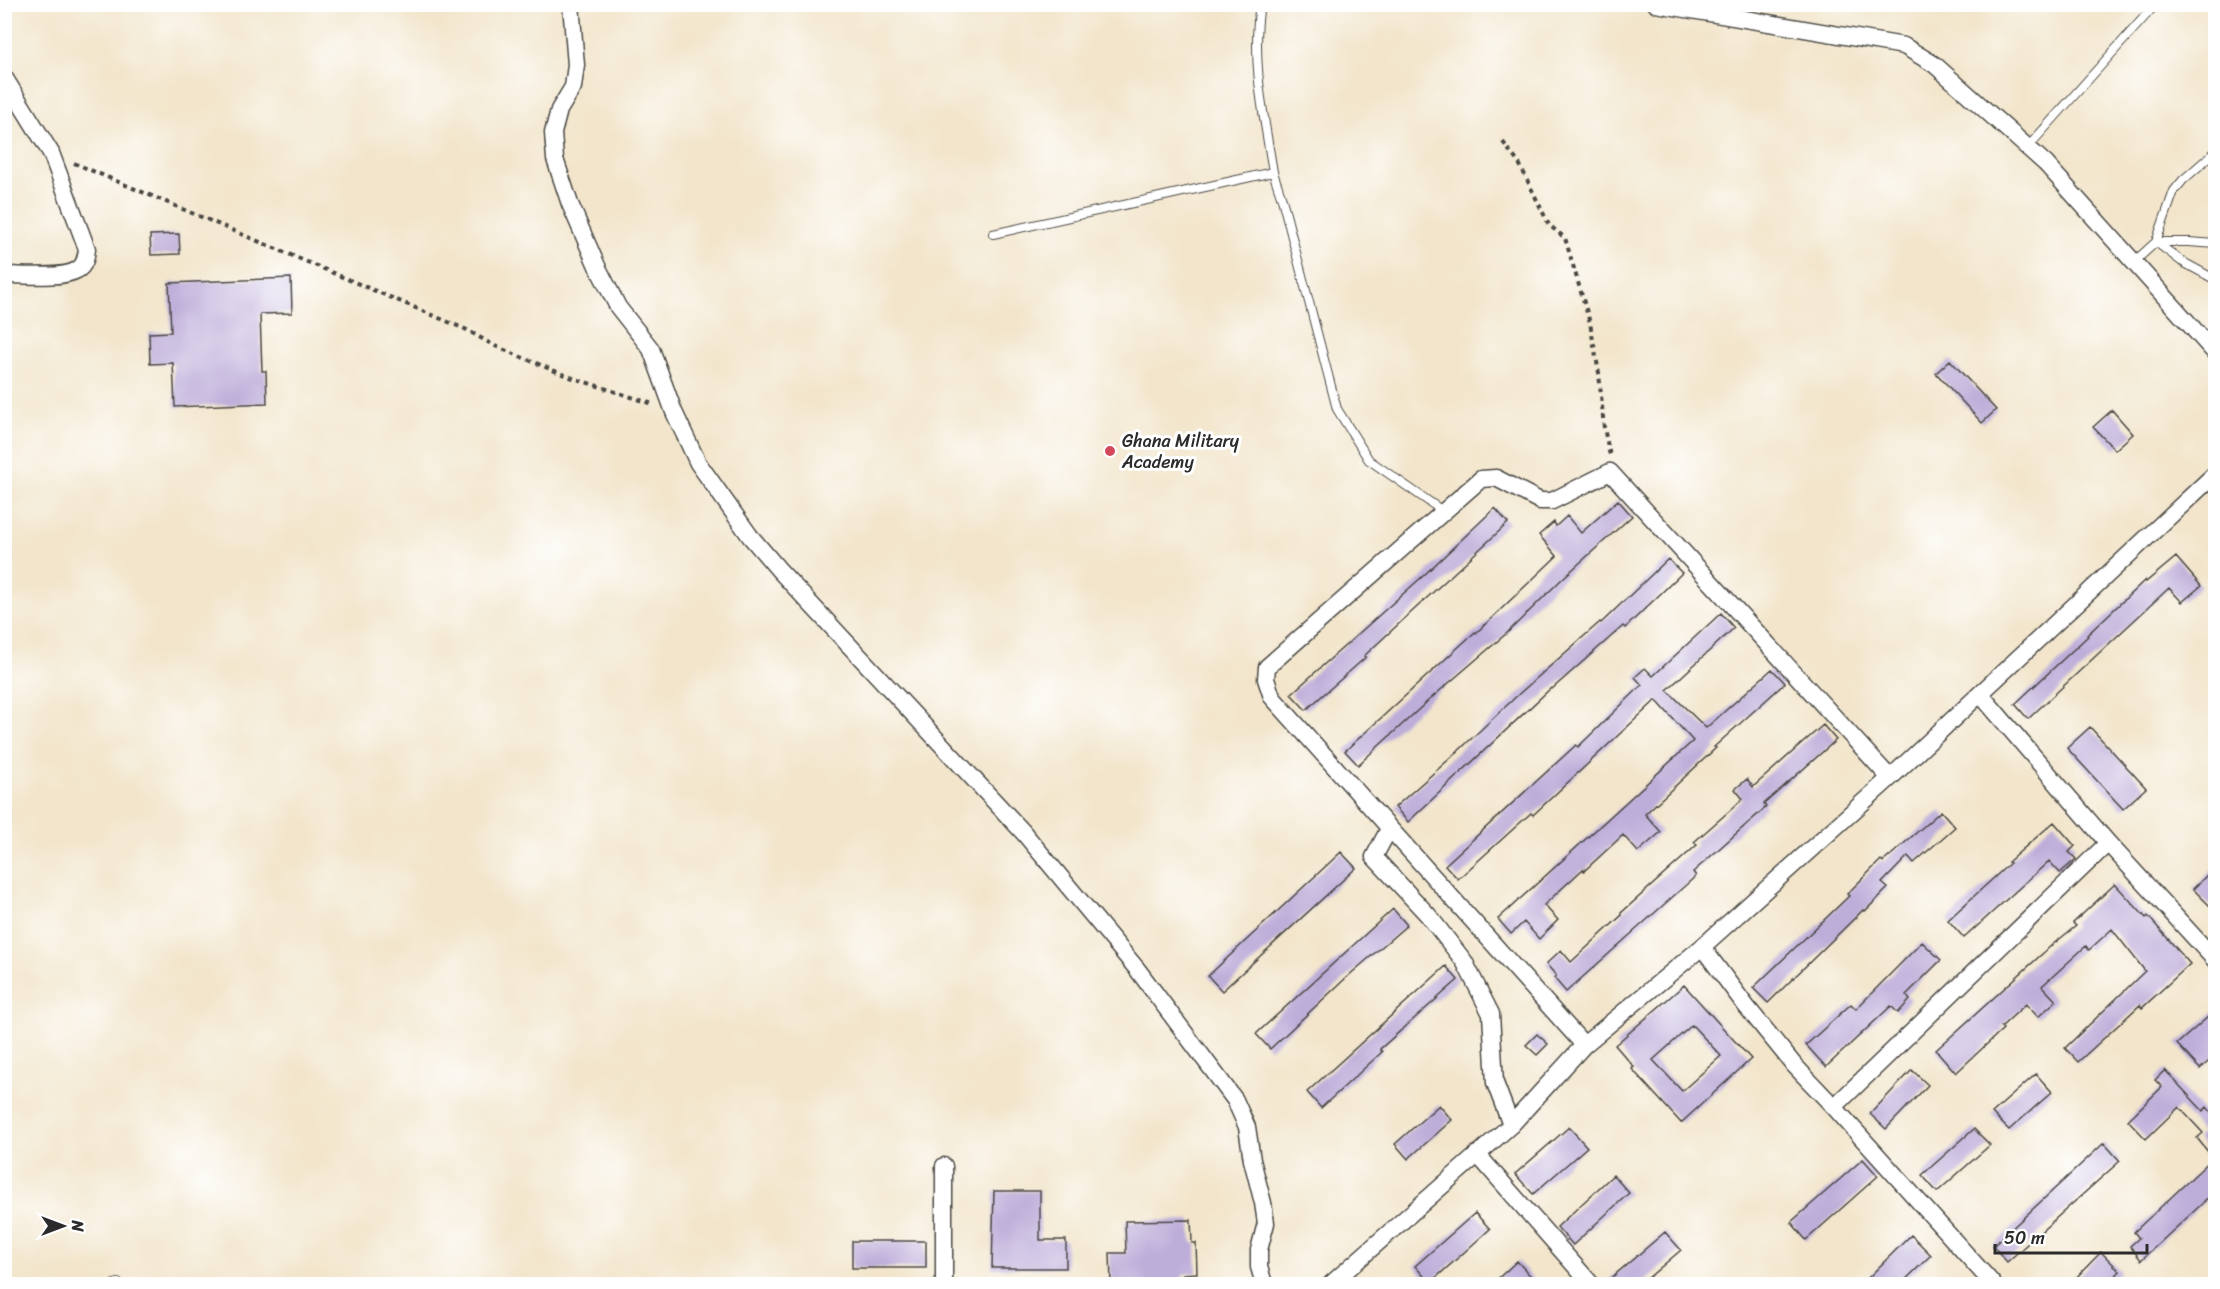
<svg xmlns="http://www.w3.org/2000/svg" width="2220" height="1289" font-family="Sriracha,sans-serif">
  <rect width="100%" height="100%" fill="#fff"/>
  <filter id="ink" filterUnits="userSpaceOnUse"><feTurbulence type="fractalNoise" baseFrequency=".0167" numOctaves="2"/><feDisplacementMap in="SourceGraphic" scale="12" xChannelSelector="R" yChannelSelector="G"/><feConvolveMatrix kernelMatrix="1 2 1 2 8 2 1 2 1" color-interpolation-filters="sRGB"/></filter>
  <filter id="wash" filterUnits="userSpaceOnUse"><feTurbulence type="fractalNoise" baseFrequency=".008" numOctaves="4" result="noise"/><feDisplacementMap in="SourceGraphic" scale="24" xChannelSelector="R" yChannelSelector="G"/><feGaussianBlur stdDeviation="1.35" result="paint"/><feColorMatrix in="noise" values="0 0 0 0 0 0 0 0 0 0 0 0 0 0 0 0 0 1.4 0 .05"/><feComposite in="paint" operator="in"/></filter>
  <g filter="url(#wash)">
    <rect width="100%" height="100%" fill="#f2e5cb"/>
    <g id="blocks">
      <path fill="#bdadd9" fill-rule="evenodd" d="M179,234L180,254L151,255L150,235Z
        M291,278L292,313L260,314L262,371H266L267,403L175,407L173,363L150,364L149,333L171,332L169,283Z
        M1950,360L1996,410L1982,423L1936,373Z
        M2112,410L2133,434L2115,450L2093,427Z
        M1618,500L1632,516L1563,578L1507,633L1429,700L1358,765L1345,751L1475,632L1476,633L1557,556L1539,535L1554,522L1556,526L1567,516L1581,533Z
        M1495,508L1508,523L1364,656L1366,657L1306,710L1291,694L1423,576Z
        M2176,557L2201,586L2182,602L2169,588L2028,719L2015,704L2088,636L2087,635L2145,580L2146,582Z
        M1668,559L1682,573L1625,628L1623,626L1552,689L1551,688L1408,822L1395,807L1454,755L1521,692L1600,622L1601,623Z
        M1721,613L1734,628L1667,690L1706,728L1772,669L1785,683L1714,747L1716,748L1645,814L1661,832L1638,852L1623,835L1584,871L1583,869L1544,905L1558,920L1539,939L1524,922L1511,934L1498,919L1693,741L1656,700L1533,815L1531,813L1458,879L1445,865L1576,745L1578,747L1642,685L1635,677L1645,668L1653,676Z
        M1823,725L1836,740L1764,804L1766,807L1693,872L1696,876L1566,992L1554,978L1556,975L1546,964L1561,950L1571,962L1622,915L1621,913L1697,845L1694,842L1743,799L1735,789L1747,779L1753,787Z
        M2090,727L2146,788L2123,809L2067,748Z
        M1941,811L1955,827L1914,863L1908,856L1882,883L1888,888L1865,911L1863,910L1768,1003L1753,988L1849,896L1847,894L1881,860L1883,862Z
        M2054,822L2075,846L2069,852L2076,859L2060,873L2049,861L1964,938L1948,920L2010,863L2008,862Z
        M1341,852L1356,868L1222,991L1208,976Z
        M2216,866V912L2193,889Z
        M2115,884L2146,918L2148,916L2190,964L2142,1008L2140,1005L2078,1062L2065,1048L2145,971L2112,929L2089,950L2086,946L2042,986L2056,1001L2038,1017L2026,1004L2001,1027L2003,1029L1956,1073L1936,1050L2052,945L2076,926L2073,923Z
        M1393,909L1407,925L1347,977L1270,1049L1256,1034Z
        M1922,942L1941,960L1906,995L1910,1000L1898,1013L1891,1006L1826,1067L1806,1045L1851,1004L1856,1009Z
        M1446,966L1458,980L1380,1049L1382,1052L1321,1108L1307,1092Z
        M1684,985L1751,1059L1681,1123L1632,1069L1634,1067L1615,1045ZM1692,1025L1721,1056L1682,1091L1653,1060Z
        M2216,1010V1055L2200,1069L2177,1044Z
        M1537,1034L1548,1044L1537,1055L1526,1045Z
        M1912,1070L1928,1085L1886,1129L1870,1114Z
        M2165,1070L2203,1111L2207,1107L2216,1118V1191L2141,1260L2130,1246L2139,1238L2134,1232L2213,1158L2197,1138L2203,1133L2179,1107L2146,1139L2128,1120L2162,1087L2155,1080Z
        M2036,1074L2052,1092L2009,1130L1992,1113Z
        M1439,1105L1452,1120L1408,1159L1395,1144Z
        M1569,1127L1587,1147L1533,1194L1515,1174Z
        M1974,1129L1990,1145L1937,1192L1922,1175Z
        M2104,1143L2120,1161L2007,1262L1993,1246Z
        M1863,1159L1878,1176L1806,1240L1791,1222Z
        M1613,1175L1629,1193L1573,1245L1557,1227Z
        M994,1191H1040V1240H1066V1268H992Z
        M1475,1213L1490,1229L1430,1283L1415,1266Z
        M1191,1220L1192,1243H1196L1197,1273L1183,1274V1284H1111L1110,1253H1126L1125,1221Z
        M1665,1232L1681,1250L1641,1284H1604Z
        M1911,1235L1931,1255L1901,1284H1862Z
        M852,1241H926V1268H852Z
        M2101,1252L2120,1271L2108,1284H2070Z
        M1517,1261L1538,1284H1492Z"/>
    </g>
  </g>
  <g filter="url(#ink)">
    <use href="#blocks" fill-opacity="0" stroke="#494743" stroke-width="1.5"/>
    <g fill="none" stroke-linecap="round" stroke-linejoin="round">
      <g stroke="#494743" stroke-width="10">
        <path id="service" d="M1260,4C1251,61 1264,116 1273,172
          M2027,148L2156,4
          M2216,151L2183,180L2174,191L2156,242L2181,261L2216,280
          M993,234L1273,172L1282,199L1337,409L1369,460L1444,512
          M2135,261L2156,242H2189L2216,244
          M114,1284L118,1283"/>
      </g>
      <g stroke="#494743" stroke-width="19">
        <path id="minor" d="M571,4L576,65L573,87L559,110L553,133L555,159L570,204L597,266L618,307L651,349L674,412L698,463L750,536L779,570L1023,832L1137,969L1235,1100L1247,1127L1252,1160L1263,1203L1266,1223L1259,1250V1267L1264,1284
          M1656,4L1904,46L1935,65L2046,164L2216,354
          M4,77L51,153L87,249C86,257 85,266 77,270C62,279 23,275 4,275
          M1981,695L2108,843L2216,961
          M1389,829L1374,857L1428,915L1464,961L1491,1014L1495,1083L1511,1125
          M1702,947L1746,1006L1794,1065L1834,1107L1993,1284
          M1584,1045L1272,697L1266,679L1267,667L1481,479L1496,478L1540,501H1552L1610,472L1890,778
          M1834,1107L2108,843
          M1477,1154L1591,1284
          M944,1166V1284
          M1331,1284L1511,1125L1584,1045L1702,947L1890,778L2216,473"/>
      </g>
      <path stroke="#494743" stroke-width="4" stroke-dasharray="4.5 4.5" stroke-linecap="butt" d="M1503,142L1520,165L1549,225L1565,238L1590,323L1599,373L1604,428L1610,456
        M74,163L465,329L495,346L567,376L653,404"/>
      <use href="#service" stroke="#fff" stroke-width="8"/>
      <use href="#minor" stroke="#fff" stroke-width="16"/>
    </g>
  </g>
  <circle fill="#d1495b" stroke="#fff" stroke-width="2" cx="1110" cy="451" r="6"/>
  <g text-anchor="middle" stroke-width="6" stroke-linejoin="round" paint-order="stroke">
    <g font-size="18" fill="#2b2b2b" stroke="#fff" text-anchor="start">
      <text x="1122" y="447">Ghana Military<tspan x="1122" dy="21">Academy</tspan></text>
    </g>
  </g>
  <rect width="2220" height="1289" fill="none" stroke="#fff" stroke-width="24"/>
  <g transform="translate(63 1226) rotate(90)" stroke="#ffffff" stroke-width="4.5" paint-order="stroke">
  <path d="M0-4.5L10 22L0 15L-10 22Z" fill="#2b2b2b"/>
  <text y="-9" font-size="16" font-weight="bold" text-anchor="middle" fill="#2b2b2b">N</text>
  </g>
  <path d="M1995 1244v9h152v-9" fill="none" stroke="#2b2b2b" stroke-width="3"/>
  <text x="2004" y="1244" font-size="18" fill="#2b2b2b" stroke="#ffffff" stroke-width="4.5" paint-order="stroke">50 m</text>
</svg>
